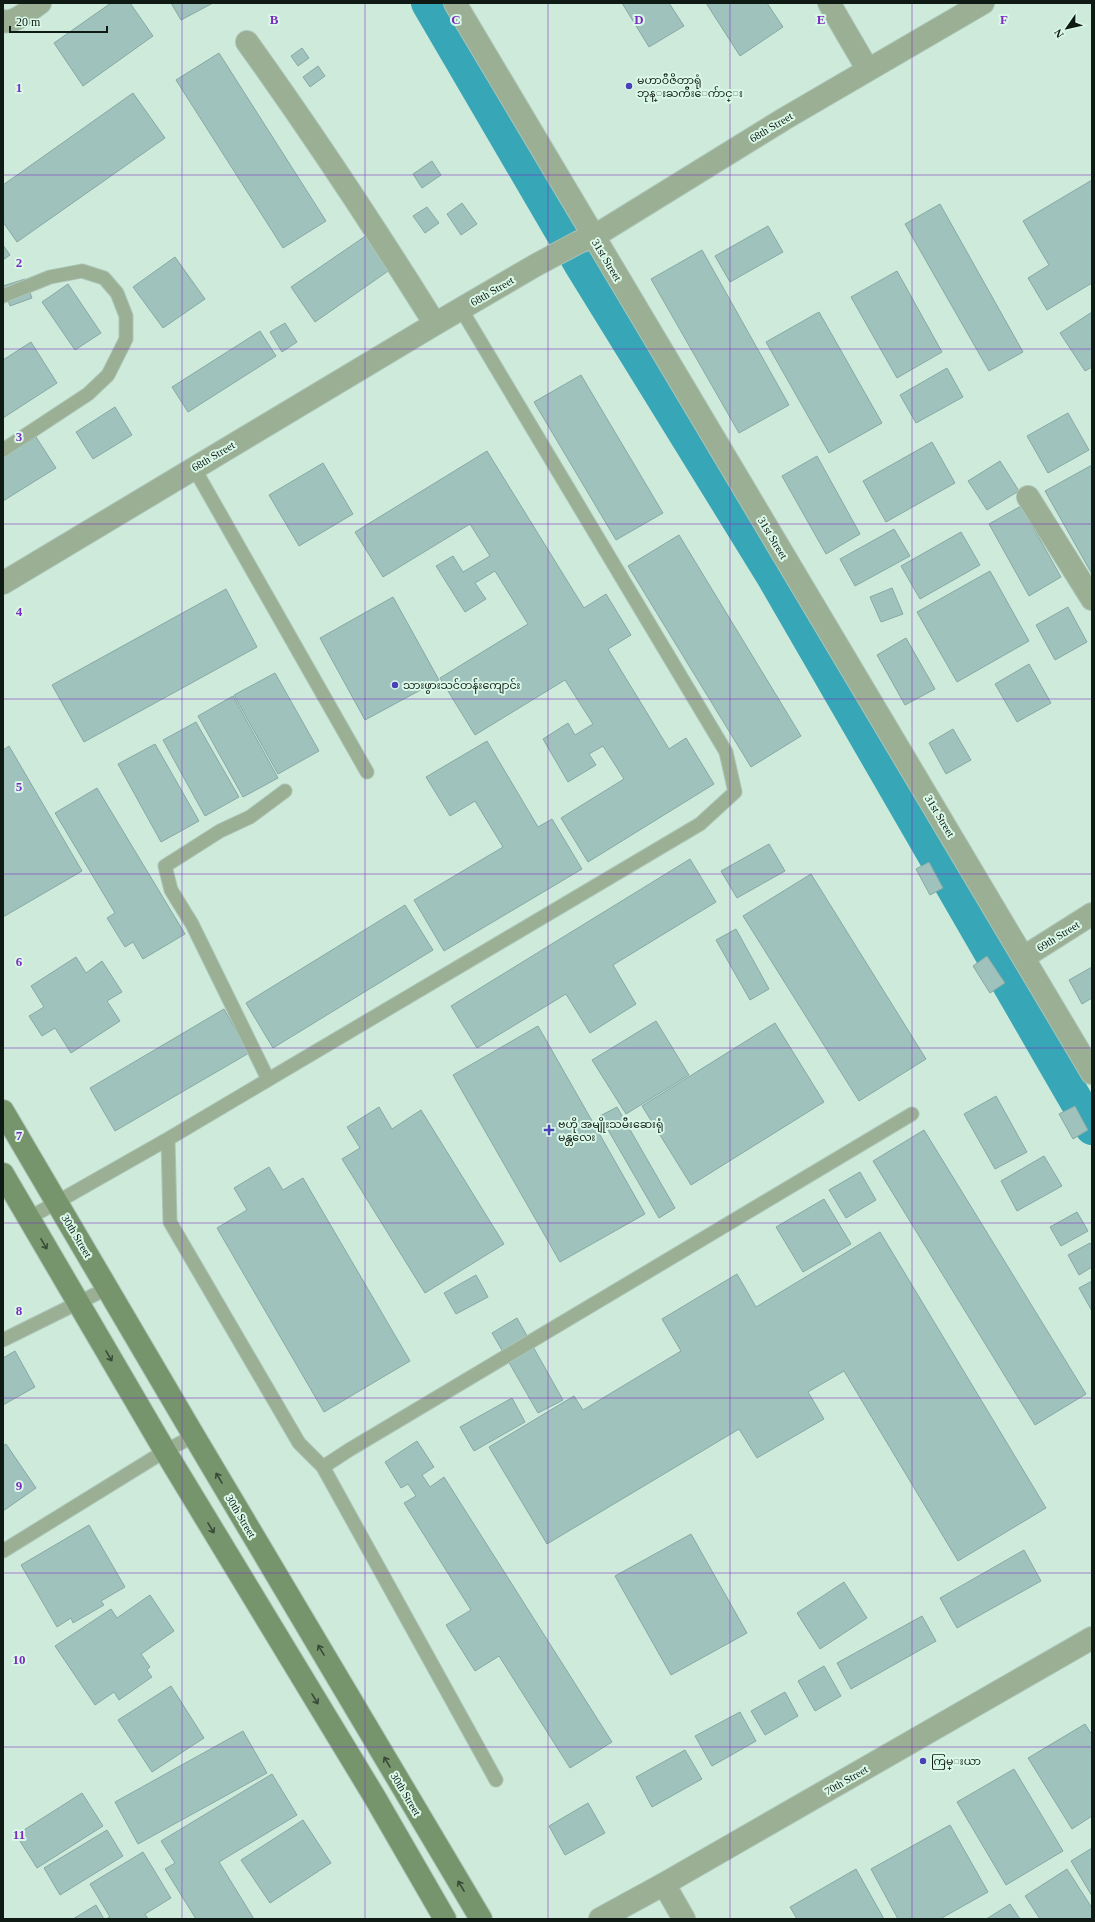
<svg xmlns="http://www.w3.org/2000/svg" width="1095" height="1922" font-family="'Times New Roman','Noto Sans Myanmar',serif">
  <rect width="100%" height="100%" fill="#cdeadb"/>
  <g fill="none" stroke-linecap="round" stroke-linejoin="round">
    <path stroke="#37a6b7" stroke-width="34" d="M428,3L580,263L773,576L1092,1128"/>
  </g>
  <path fill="#a0c2bd" stroke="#87a9a4" d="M111,3H130L153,36L83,86L54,43Z
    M171,3H213L181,20Z
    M622,3H669L684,26L649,47Z
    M706,3H767L783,27L740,56Z
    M302,48L309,58L298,66L291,56Z
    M219,53L326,221L283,248L176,80Z
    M318,66L325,76L310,87L303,77Z
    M133,93L165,138L17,242L3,222V185Z
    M432,161L441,175L422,188L413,174Z
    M1092,180V283L1047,310L1028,278L1049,265L1023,221Z
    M462,203L477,224L461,235L447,214Z
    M940,204L1023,352L989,371L905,224Z
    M427,207L439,223L425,233L413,216Z
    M768,226L783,252L730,282L715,256Z
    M367,235L391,269L315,322L291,287Z
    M3,245L10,255L3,260Z
    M702,250L789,405L739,433L651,279Z
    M175,257L205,299L163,328L133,287Z
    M897,271L942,352L897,378L851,297Z
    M25,279L32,298L10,306L3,286Z
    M68,284L101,333L75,350L42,302Z
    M819,312L882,423L829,453L766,342Z
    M1092,312V367L1085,371L1060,333Z
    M285,323L297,342L282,352L270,332Z
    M260,331L276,356L188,412L172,387Z
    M31,342L57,383L3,418V360Z
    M947,368L963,397L916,423L900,395Z
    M581,375L663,513L616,540L534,402Z
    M115,407L132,435L93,459L76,432Z
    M1068,413L1089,450L1048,473L1027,436Z
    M36,437L56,468L3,501V457Z
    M932,442L955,483L886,522L863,481Z
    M487,451L584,608L606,594L631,635L608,649L669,749L686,738L714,784L588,862L561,818L624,779L603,746L589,754L596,765L568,782L543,739L568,723L575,735L593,724L565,680L475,735L440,678L528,624L495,571L475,583L486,599L465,612L436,566L453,556L463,572L490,556L470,524L383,577L355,532Z
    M817,456L860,534L826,554L782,476Z
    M1000,461L1019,491L987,510L968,481Z
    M323,463L353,514L299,546L269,495Z
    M1092,465V574L1045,491Z
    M1021,506L1061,577L1029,596L989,524Z
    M894,529L910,556L855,586L840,559Z
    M961,532L980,565L920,599L901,566Z
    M679,535L801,736L751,767L628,566Z
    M990,571L1029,641L957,682L917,612Z
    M892,588L903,614L881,622L870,597Z
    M226,589L257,647L84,742L52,685Z
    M393,597L439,680L365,720L320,638Z
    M1068,607L1087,642L1055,660L1036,625Z
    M906,638L935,689L905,705L877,655Z
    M1029,664L1051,703L1017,722L995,684Z
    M275,673L319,751L278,774L234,695Z
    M233,696L278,778L243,797L198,716Z
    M196,722L239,797L205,816L163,740Z
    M953,729L971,760L946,774L929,743Z
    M487,741L538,827L552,819L582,869L444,951L414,900L503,847L475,801L450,816L426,777Z
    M155,744L199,821L161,842L118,764Z
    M9,746L82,871L3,917V750Z
    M97,788L185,934L143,959L133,942L125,947L107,918L115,913L55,813Z
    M769,844L785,871L737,898L721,871Z
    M690,859L716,902L613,965L636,1004L590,1033L566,994L477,1048L451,1006Z
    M929,862L943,888L930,895L916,869Z
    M811,874L926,1059L859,1101L743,916Z
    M405,905L433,950L273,1048L246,1003Z
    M736,929L769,989L750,1000L716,940Z
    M987,956L1005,983L990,993L973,966Z
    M76,957L86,973L102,961L122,992L107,1001L120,1021L71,1053L55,1028L42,1036L29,1016L44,1007L31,986Z
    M1092,967V998L1082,1004L1069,980Z
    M224,1009L249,1053L115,1131L90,1088Z
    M656,1021L689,1075L626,1114L592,1060Z
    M775,1023L824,1102L691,1185L642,1106Z
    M538,1026L645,1214L560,1262L453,1075Z
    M996,1096L1027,1152L995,1169L964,1114Z
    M1075,1106L1088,1130L1073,1139L1059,1114Z
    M379,1107L392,1129L421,1110L504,1244L425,1293L342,1159L360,1148L347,1127Z
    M617,1107L675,1208L659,1218L600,1116Z
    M924,1130L1086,1394L1035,1425L873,1161Z
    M1044,1156L1062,1186L1017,1211L1001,1181Z
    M269,1167L283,1190L303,1178L410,1361L324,1412L217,1228L247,1210L234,1188Z
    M860,1172L876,1200L846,1218L829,1190Z
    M824,1199L851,1244L803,1272L776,1227Z
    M1077,1212L1088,1231L1061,1246L1050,1227Z
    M880,1232L1046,1508L958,1561L844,1371L808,1392L824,1419L757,1458L739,1429L547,1544L489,1447L574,1396L583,1410L681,1351L662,1319L737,1274L756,1307Z
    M1090,1243L1092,1246V1267L1079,1275L1068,1255Z
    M476,1275L488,1297L456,1314L444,1293Z
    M1092,1281V1311L1079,1288Z
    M517,1318L563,1400L538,1413L492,1333Z
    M15,1351L35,1387L3,1405V1358Z
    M512,1398L525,1422L474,1451L460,1427Z
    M417,1441L434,1467L422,1475L430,1487L444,1477L612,1742L570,1768L499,1656L475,1671L446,1625L471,1610L404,1503L416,1496L408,1484L401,1488L385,1462Z
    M6,1444L36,1488L3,1511V1446Z
    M89,1525L125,1587L101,1601L104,1605L73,1623L71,1618L57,1627L21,1565Z
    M691,1534L747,1633L671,1675L615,1576Z
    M1024,1550L1041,1581L957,1628L940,1598Z
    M844,1582L867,1618L820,1649L797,1613Z
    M150,1595L174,1631L141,1654L150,1667L147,1670L152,1677L119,1700L114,1692L95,1705L55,1646L111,1609L117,1618Z
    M922,1616L936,1641L851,1689L837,1663Z
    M824,1666L841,1696L815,1711L798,1681Z
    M171,1686L204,1738L152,1772L118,1720Z
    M785,1692L798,1716L765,1735L751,1711Z
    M740,1712L756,1741L712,1766L695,1736Z
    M1085,1724L1092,1735V1816L1072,1829L1028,1758Z
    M243,1731L267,1773L138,1844L115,1802Z
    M685,1750L702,1779L652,1807L636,1777Z
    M1014,1769L1063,1851L1006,1885L957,1802Z
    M272,1774L297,1815L219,1862L254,1919H196L165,1869L175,1863L161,1841Z
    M82,1793L103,1826L37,1868L16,1835Z
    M588,1803L605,1833L565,1855L549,1826Z
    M303,1820L331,1863L270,1903L241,1860Z
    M950,1825L988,1892L940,1919H898L871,1869Z
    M107,1830L123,1856L60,1895L44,1868Z
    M1092,1848V1896L1071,1861Z
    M143,1852L171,1898L145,1914L148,1919H106L110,1917L90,1884Z
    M856,1869L884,1919H797L790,1907Z
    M1067,1869L1092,1908V1919H1040L1025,1896Z
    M1010,1904L1020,1919H985L988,1918Z
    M96,1905L104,1919H73Z"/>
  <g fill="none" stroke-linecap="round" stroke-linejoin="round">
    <g stroke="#abc5b7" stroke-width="15">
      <path id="lane" d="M3,296L50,277L82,271L104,278L117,293L126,316V339L108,375L88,394L3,450
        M194,468L367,772
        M268,1079L192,924L171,890L165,866L220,831L250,817L285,791
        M168,1139L170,1222L299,1443L323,1467L349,1450L912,1114
        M29,1218L168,1139L700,824L735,792L726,752L461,309
        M3,1340L108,1288
        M323,1467L496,1780
        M3,1551L165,1451L194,1436"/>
    </g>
    <g stroke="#abc5b7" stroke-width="24">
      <path id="street" d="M455,3L1092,1073
        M829,3L868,70
        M3,21C15,24 31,9 40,3
        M247,42C313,134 375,228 435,324
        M1028,497L1092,599
        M3,583L435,324L536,265L579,242L593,237L784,119L983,3
        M1024,957L1092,914
        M664,1884L684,1919
        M600,1919L664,1884L1092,1638"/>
    </g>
    <g stroke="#abc5b7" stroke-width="24">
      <path id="secondary" d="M3,1111L194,1436L481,1919
        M3,1174L165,1451L374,1796L445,1919"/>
    </g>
    <use href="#lane" stroke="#9aaf93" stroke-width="13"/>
    <use href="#street" stroke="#9aaf93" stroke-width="22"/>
    <use href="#secondary" stroke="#77956d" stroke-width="22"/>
  </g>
  <defs><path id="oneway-shaft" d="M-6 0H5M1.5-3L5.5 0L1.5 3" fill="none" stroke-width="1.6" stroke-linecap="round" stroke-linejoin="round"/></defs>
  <g stroke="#394b38">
    <use href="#oneway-shaft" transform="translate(44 1244) rotate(60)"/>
    <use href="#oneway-shaft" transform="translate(109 1356) rotate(60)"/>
    <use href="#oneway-shaft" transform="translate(219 1478) rotate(-121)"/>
    <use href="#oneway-shaft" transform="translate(211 1528) rotate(59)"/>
    <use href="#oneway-shaft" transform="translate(321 1650) rotate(-121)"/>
    <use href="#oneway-shaft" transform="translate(315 1699) rotate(59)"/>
    <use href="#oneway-shaft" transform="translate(387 1762) rotate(-121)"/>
    <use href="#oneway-shaft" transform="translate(461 1886) rotate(-121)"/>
  </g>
  <path fill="none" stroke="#7b2cbf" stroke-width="1" stroke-opacity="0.55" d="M182,3V1919M365,3V1919M548,3V1919M730,3V1919M912,3V1919M3,175H1092M3,349H1092M3,524H1092M3,699H1092M3,874H1092M3,1048H1092M3,1223H1092M3,1398H1092M3,1573H1092M3,1747H1092"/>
  <g fill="#4b40b7" stroke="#daf8e8" stroke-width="1.5">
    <circle cx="629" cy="86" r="4"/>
    <circle cx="395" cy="685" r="4"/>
    <path d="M547 1124h4v4h4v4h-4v4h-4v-4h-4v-4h4z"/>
    <circle cx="923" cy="1761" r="4"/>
  </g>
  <g text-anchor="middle" stroke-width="4" stroke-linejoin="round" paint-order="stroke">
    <g font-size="11" fill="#0f1a14" stroke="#daf8e8" text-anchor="start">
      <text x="637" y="84">မဟာဝီဇိတာရုံ<tspan x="637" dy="13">ဘုန္းႀကီးေက်ာင္း</tspan></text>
      <text x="403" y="689">သားဖွားသင်တန်းကျောင်း</text>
      <text x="558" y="1128">ဗဟို အမျိုးသမီးဆေးရုံ<tspan x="558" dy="13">မန္တလေး</tspan></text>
      <text x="931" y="1765">ကြမ္းယာ</text>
    </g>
    <g font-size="11" fill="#0f1a14" stroke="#daf8e8">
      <text transform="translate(771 127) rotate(-31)" y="4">68th Street</text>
      <text transform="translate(607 260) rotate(59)" y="4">31st Street</text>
      <text transform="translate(492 291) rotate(-30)" y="4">68th Street</text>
      <text transform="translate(213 456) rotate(-31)" y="4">68th Street</text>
      <text transform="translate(773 538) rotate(59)" y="4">31st Street</text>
      <text transform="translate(940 816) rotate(59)" y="4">31st Street</text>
      <text transform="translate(1058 936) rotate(-32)" y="4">69th Street</text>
      <text transform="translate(77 1236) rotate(59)" y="4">30th Street</text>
      <text transform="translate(241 1516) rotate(59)" y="4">30th Street</text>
      <text transform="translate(846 1780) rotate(-30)" y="4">70th Street</text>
      <text transform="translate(406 1794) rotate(59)" y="4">30th Street</text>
    </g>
  </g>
  <g font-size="13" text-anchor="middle" font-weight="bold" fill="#7b2cbf" stroke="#daf8e8" stroke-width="4" stroke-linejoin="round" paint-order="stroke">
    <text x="274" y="24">B</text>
    <text x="456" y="24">C</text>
    <text x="639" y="24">D</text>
    <text x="821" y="24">E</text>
    <text x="1004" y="24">F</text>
    <text x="19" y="92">1</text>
    <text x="19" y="267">2</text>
    <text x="19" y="441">3</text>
    <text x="19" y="616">4</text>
    <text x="19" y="791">5</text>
    <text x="19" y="966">6</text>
    <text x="19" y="1140">7</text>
    <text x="19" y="1315">8</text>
    <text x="19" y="1490">9</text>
    <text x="19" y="1664">10</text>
    <text x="19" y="1839">11</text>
  </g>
  <rect width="1095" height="1922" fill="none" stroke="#0f1a14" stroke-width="8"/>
  <g transform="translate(1067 28) rotate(236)" stroke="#daf8e8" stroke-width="3" paint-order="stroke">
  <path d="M0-3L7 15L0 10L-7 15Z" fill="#0f1a14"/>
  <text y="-6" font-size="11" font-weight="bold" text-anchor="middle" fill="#0f1a14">N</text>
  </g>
  <path d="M10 26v6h97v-6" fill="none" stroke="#0f1a14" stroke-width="2"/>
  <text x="16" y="26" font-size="12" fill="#0f1a14" stroke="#daf8e8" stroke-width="3" paint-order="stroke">20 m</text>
</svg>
